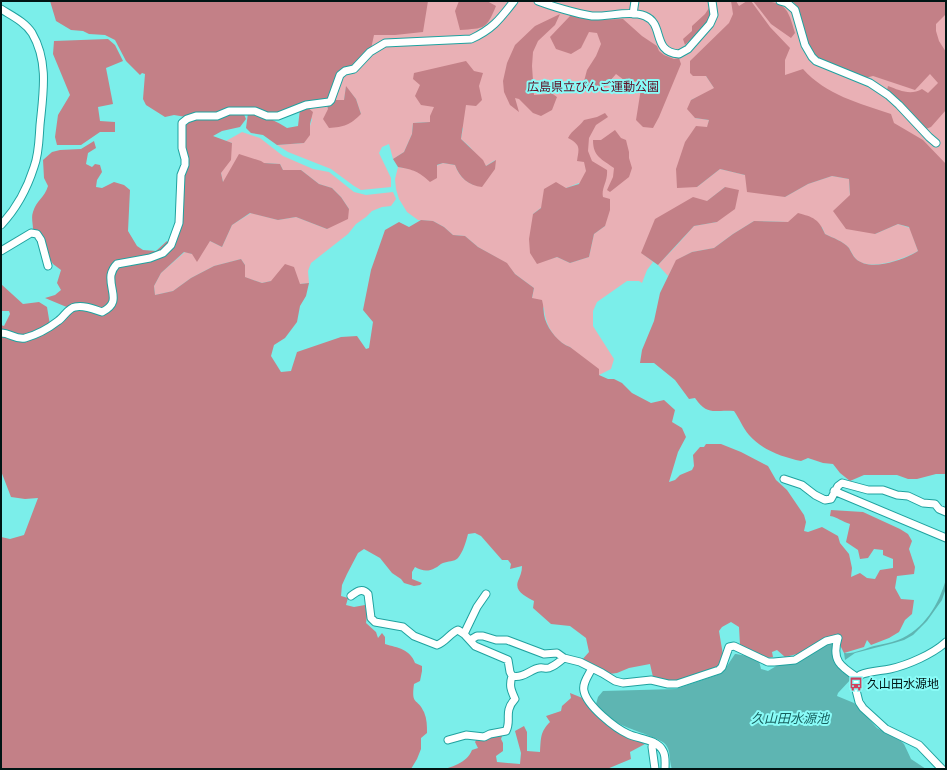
<svg xmlns="http://www.w3.org/2000/svg" width="947" height="770" font-family="'DM Sans','Noto Sans JP',sans-serif">
  <rect width="100%" height="100%" fill="#7beeea"/>
  <path fill="#e9b0b5" fill-rule="evenodd" d="M290,1H946V174L797,83L778,70L699,76H706L715,89L691,100L695,118L709,120L697,187L720,169L745,175L785,197L808,184L832,176L849,179L850,195L875,234L898,224L910,228L918,251C903,259 870,272 856,259C853,256 851,251 849,248C843,241 833,238 825,234L822,227L788,222L754,221L733,234L714,248L692,252L677,260L668,276L658,265L678,244L694,226L717,222L725,187L642,253L653,262L647,270L642,283L639,281H627L597,302L593,311V326L614,359L611,369L599,375L570,347C554,341 545,324 544,308L532,298L534,288L515,274L506,263L478,247L465,236L453,235L444,227L433,221L418,220L407,212L399,199L396,189L395,179L398,167L411,169L420,173L443,163L455,165C459,177 469,186 482,186L495,160L486,166L469,146L461,139L463,128L430,116V122L413,123L412,134L404,152L393,159L389,144L382,147L379,153L391,178V187L361,190L354,186L331,169L288,152L277,145L304,143L312,120L307,107L327,105L328,109L361,114L356,99L346,87L344,100H334ZM579,183L605,226L594,234L589,257L570,263L557,257L537,263L533,214L566,188Z
    M242,132L260,138L283,156L313,169L329,172L354,192L366,195L393,192L396,199L391,206L382,207L372,211L366,217L356,224L348,234L311,263L308,271L309,283L300,284L271,281L262,283L244,277L245,265L241,259L214,266L191,278L173,291L155,295L154,286L161,273L185,252L192,254L210,241L222,247L232,225L251,213L278,220L296,217L327,229L349,209L341,197L332,188L319,184L301,170H283L280,164L264,163L223,182L221,173L232,143L226,141Z"/>
  <path fill="#c38087" d="M50,1H428L423,32L395,35H374L371,49L353,67L344,69L328,99L278,114H217L186,117L174,115L165,117L146,105L143,99L145,74L142,73L140,75L126,61L115,40L105,35L89,34L83,31L71,30L56,21Z
    M459,1H487L496,6C486,30 485,28 460,30L455,11Z
    M731,1H736L739,6L747,1H751L770,27L790,48L785,60V75L803,69C826,95 859,103 891,114L894,123L923,140L946,164V474H936L917,479H908L897,475H864L850,481L840,473L833,464L823,463L808,458L801,461C782,457 762,450 749,435C743,428 739,418 734,411C715,409 708,417 695,398L689,399L675,380L654,363H640L642,350L654,321L660,293L676,260L692,252L714,248L733,234L754,221L788,222L798,213C813,217 819,219 825,234C833,238 843,241 849,248C851,252 853,256 856,259C870,272 904,260 918,251L909,227L898,224L875,234L846,229L833,211L850,195L849,179L832,176L808,184L785,197L747,192L745,175L720,169L697,187L677,188L676,169L685,142L696,126L707,127L709,120L695,118L687,109L691,100L714,88L706,76H693L690,73V61L729,23L733,14Z
    M753,1C784,1 787,4 795,33L791,38L771,24Z
    M792,1H946V14L936,24V31L939,41L946,52V110L931,127L926,129L887,90L888,86C899,90 910,96 922,89L928,93L938,83L930,74L915,90L873,76L865,78L822,61L815,56L808,44L797,6Z
    M709,8H711C711,11 711,15 711,18C708,25 691,39 685,45L683,39L692,31V26L705,14Z
    M560,14L555,25L538,41L533,52L532,66L534,95L548,94L550,92L557,97L552,110L541,116L533,113L519,99L515,98L519,112L510,105L504,92L503,81L507,63L515,45L535,26Z
    M574,15L593,20L623,19L642,36L657,46L659,51L664,55L674,59L679,58L681,64L659,117L653,128L643,127L636,120L642,82L624,80L616,74L610,81L608,86L588,90L583,85L587,70L596,56L601,44L597,33L589,32L581,48L571,54L556,49L550,37L570,16Z
    M108,39L115,45L123,61L106,68L113,104L98,107L100,121L115,122V132H100L81,145H57L55,137L58,115L70,95L53,54L54,41Z
    M466,61L474,71L483,73L479,86L482,100L476,106L466,105L461,139L483,160L486,166L496,160L495,169L482,187C469,186 459,177 455,165L443,163L437,165V178L430,182C418,171 414,170 398,167L393,159L404,152L412,134L413,123L430,122V116L434,107L421,105L415,96L420,85L413,79L414,73Z
    M346,86L356,99L361,114C350,125 344,127 329,128L323,119L328,109L327,105L334,100H344Z
    M307,107L313,112L310,124V135L304,143L277,145L263,135L251,133L246,128L248,113C262,114 276,121 287,128L298,126L300,109Z
    M243,112L246,119L240,127L222,131L213,136L232,143L231,160L221,173L223,182L239,154L261,161L264,163L280,164L283,170H301L319,184L332,188L341,197L349,209L348,219L327,229L296,217L278,220L250,213L232,225L222,247L210,241L197,262L192,254L184,252L161,273L154,286L155,295L173,291L191,278L214,266L241,259L245,265V277L262,283L271,281L285,264L294,267L300,284L309,283L306,296L300,306L297,322L285,338L274,345L271,356L281,372L291,371L297,352L341,337L357,336L366,349L369,348L373,322L363,310L371,270L385,230L399,222L409,227L421,220L433,221L444,227L453,235L465,236L478,247L507,263L515,274L534,288L532,298L542,300C544,306 543,313 545,319C549,331 559,343 570,347L599,369V375L608,379H614L622,383L632,393L651,403L664,400L675,410L672,422L682,428L686,437L678,452L669,482L675,480L680,475L692,470L694,466L693,455L700,447H704L706,444H721L741,452L768,466L776,480L787,490L804,515L806,522L804,531L808,532L822,527L838,536L840,543L849,554L852,568L851,577L860,573L867,578L875,579L880,570L893,568V559L883,555V550L874,549L868,558L860,559L858,550L846,542L850,524C842,522 838,517 830,516L831,510L863,512L900,529L908,534L912,541L909,549L915,567L914,574L897,576L895,588L901,599L914,600L912,614L905,620L899,632L889,638L871,645L867,640L864,647L844,653L839,643V634L801,653L785,657L777,650L772,652L773,657C761,660 749,652 740,645L739,627L731,622L722,627L719,631L723,655L721,666L693,676L669,682L653,677L650,664L629,668L617,673L609,674L581,661L589,652L586,638L570,626L551,624L533,608L534,601C527,597 514,592 518,581C520,576 522,572 522,566L510,569L511,564L508,560H502L481,536L475,533L468,534C466,542 463,552 458,558C454,562 448,561 443,563C440,564 438,567 435,568C428,572 422,571 415,567L412,572V579L422,583L420,585L414,586L404,583L401,579L392,573L380,558L364,549L358,553L347,574L342,585L341,596L348,598L346,605L354,607L365,605L367,616L366,623L376,632L378,638L382,633L385,637V644C398,648 410,649 415,663L422,666V671L420,681L414,684C411,706 417,697 424,712C427,719 427,726 427,733L421,738V749L417,759L411,769H1V537L10,539L24,535L38,498L25,499L11,497L1,471V334L23,339L74,308L102,313L113,305L112,276L118,265L163,254L177,233L182,175V133L187,120Z
    M605,113L608,117L596,125L589,138L588,151L592,161L607,170C608,182 601,188 603,197L610,199V210L605,226L594,234L589,257L570,263L557,257L537,264L530,253L529,239L533,214L541,208L544,189L556,182L566,188L579,184L586,171L584,162L577,161C579,148 581,145 568,138C572,130 579,127 584,120L597,117Z
    M615,130L621,138L626,140L629,152V158L632,168L629,177L610,192L607,190L613,177L614,168C602,159 593,157 593,140H601Z
    M94,141L96,148L88,153L86,164L92,167L95,164L100,165L102,172L97,180L96,187L102,188L114,182L124,185L130,190L128,231L137,246L143,250L156,251L167,241L170,245L162,252L112,269L113,299L107,309L69,308L45,298L55,295L61,290L57,283L61,270L53,264L49,258L44,240L38,231L33,229C33,224 31,217 33,212C36,201 45,197 48,186L44,178L43,160L52,152L60,150L81,149Z
    M725,187L739,190L735,209L717,222L694,226L658,265L641,253L655,219L693,197L707,201Z
    M1,284L23,304L39,302L47,307L50,325L23,338L6,332L1,329V325L4,326L10,314L9,311H1Z
    M570,693L585,699L628,736L645,744L630,752L631,759L607,769H444C455,766 467,762 472,750L478,748L475,742L477,739L503,734L501,739L503,743V751L496,756L497,762L520,764L521,753L515,731L524,726L527,732V751L540,752C541,738 540,732 550,722L546,716L561,711L562,706L571,698Z"/>
  <path fill="#5eb5b2" d="M946,579V588L942,600L927,621L913,635L904,640L894,643L855,653L845,660L844,653C854,654 864,649 874,646C882,644 890,643 898,640C924,630 939,604 946,579Z
    M834,642L842,672L846,673L852,678L838,693L837,696L854,703L877,728L901,741L904,744L911,759L926,769H672C669,762 671,751 666,745C663,741 656,739 652,737C629,727 613,726 596,704L598,697L603,691L676,689L720,674L723,672L735,654H736L753,657L759,661L761,669L768,671L778,665L826,644Z"/>
  <g fill="none" stroke-linecap="round" stroke-linejoin="round">
    <g stroke="#1fa29f" stroke-width="9">
      <path id="minor" d="M538,1C551,6 578,14 592,16C608,17 630,10 645,16C665,24 651,52 679,54L688,49L710,24L714,15L712,1
        M780,1L787,3L795,10L805,45L812,57L816,61L870,83L888,95L899,105L929,137L936,143
        M1,9C12,16 25,22 32,33C49,62 43,94 40,125C39,139 39,154 34,167C27,189 17,208 1,225
        M633,14L635,1
        M1,251L31,233L37,234L41,240L48,266
        M1,333C10,333 16,340 25,338C36,335 49,328 58,321C64,317 68,308 75,307C84,305 93,309 102,312C122,302 109,291 111,275C112,270 114,267 117,264L150,258L163,253L171,245L179,223L181,175L185,165V159L182,148V123L187,119L196,116H217L229,111H255L267,116H278L306,105L329,102L331,100L340,75L345,71L354,69L370,52L385,43L471,39C493,29 500,19 514,1
        M784,479L802,485L815,495L825,500L831,499L838,486L842,483L868,490H883L897,495L908,496L923,503L935,504L939,509L946,512
        M834,491L946,538
        M486,594L477,607L464,634L475,646L508,660L510,672L512,676C523,679 531,669 539,668C544,667 547,670 551,667C556,665 560,661 564,658L580,662L602,673L615,681L623,683L651,680L668,684H677L719,670L722,667L729,647L734,646L768,662H774L795,660L826,641L838,638
        M351,596C356,592 362,587 368,594L371,618L375,622L403,627L414,636L437,645C446,642 450,633 458,630L464,634
        M838,638C831,661 841,667 858,678
        M470,640L477,636H483L496,640H507L544,654L557,653L564,658
        M592,668C589,675 582,683 584,691C587,706 615,728 628,734C638,739 657,739 663,751C666,756 665,763 665,769
        M448,740L466,735L484,737L490,734L506,731C512,720 503,712 515,699C511,690 509,686 512,676
        M653,742L652,747L655,769
        M942,769L919,745L886,729L863,708L859,702L855,686L860,675C870,671 880,671 890,669C908,665 933,654 946,642"/>
    </g>
    <use href="#minor" stroke="#fff" stroke-width="7"/>
  </g>
  <defs>
    <g id="bus-bare" transform="scale(1.08)"><path d="M-5-6H5V4H4V6H2V4H-2V6H-4V4H-5ZM-3.5-4V0h7V-4ZM-3.5 1.2v1.5H-2V1.2ZM2 1.2v1.5H3.5V1.2Z" fill="#d0405e" stroke="#89fbf7" stroke-width="2.5" paint-order="stroke"/></g>
  </defs>
  <g fill-rule="evenodd">
    <use href="#bus-bare" x="856" y="684"/>
  </g>
  <g text-anchor="middle" stroke-width="4" stroke-linejoin="round" paint-order="stroke">
    <g font-size="12" fill="#5f0c22" stroke="#89fbf7">
      <text x="593" y="91">広島県立びんご運動公園</text>
    </g>
    <g font-size="12" fill="#001514" stroke="#89fbf7" text-anchor="start">
      <text x="867" y="688">久山田水源地</text>
    </g>
    <g font-size="13" font-style="italic" fill="#165f5d" stroke="#89fbf7">
      <text x="790" y="723">久山田水源池</text>
    </g>
  </g>
  <rect width="947" height="770" fill="none" stroke="#001514" stroke-width="4"/>
</svg>
